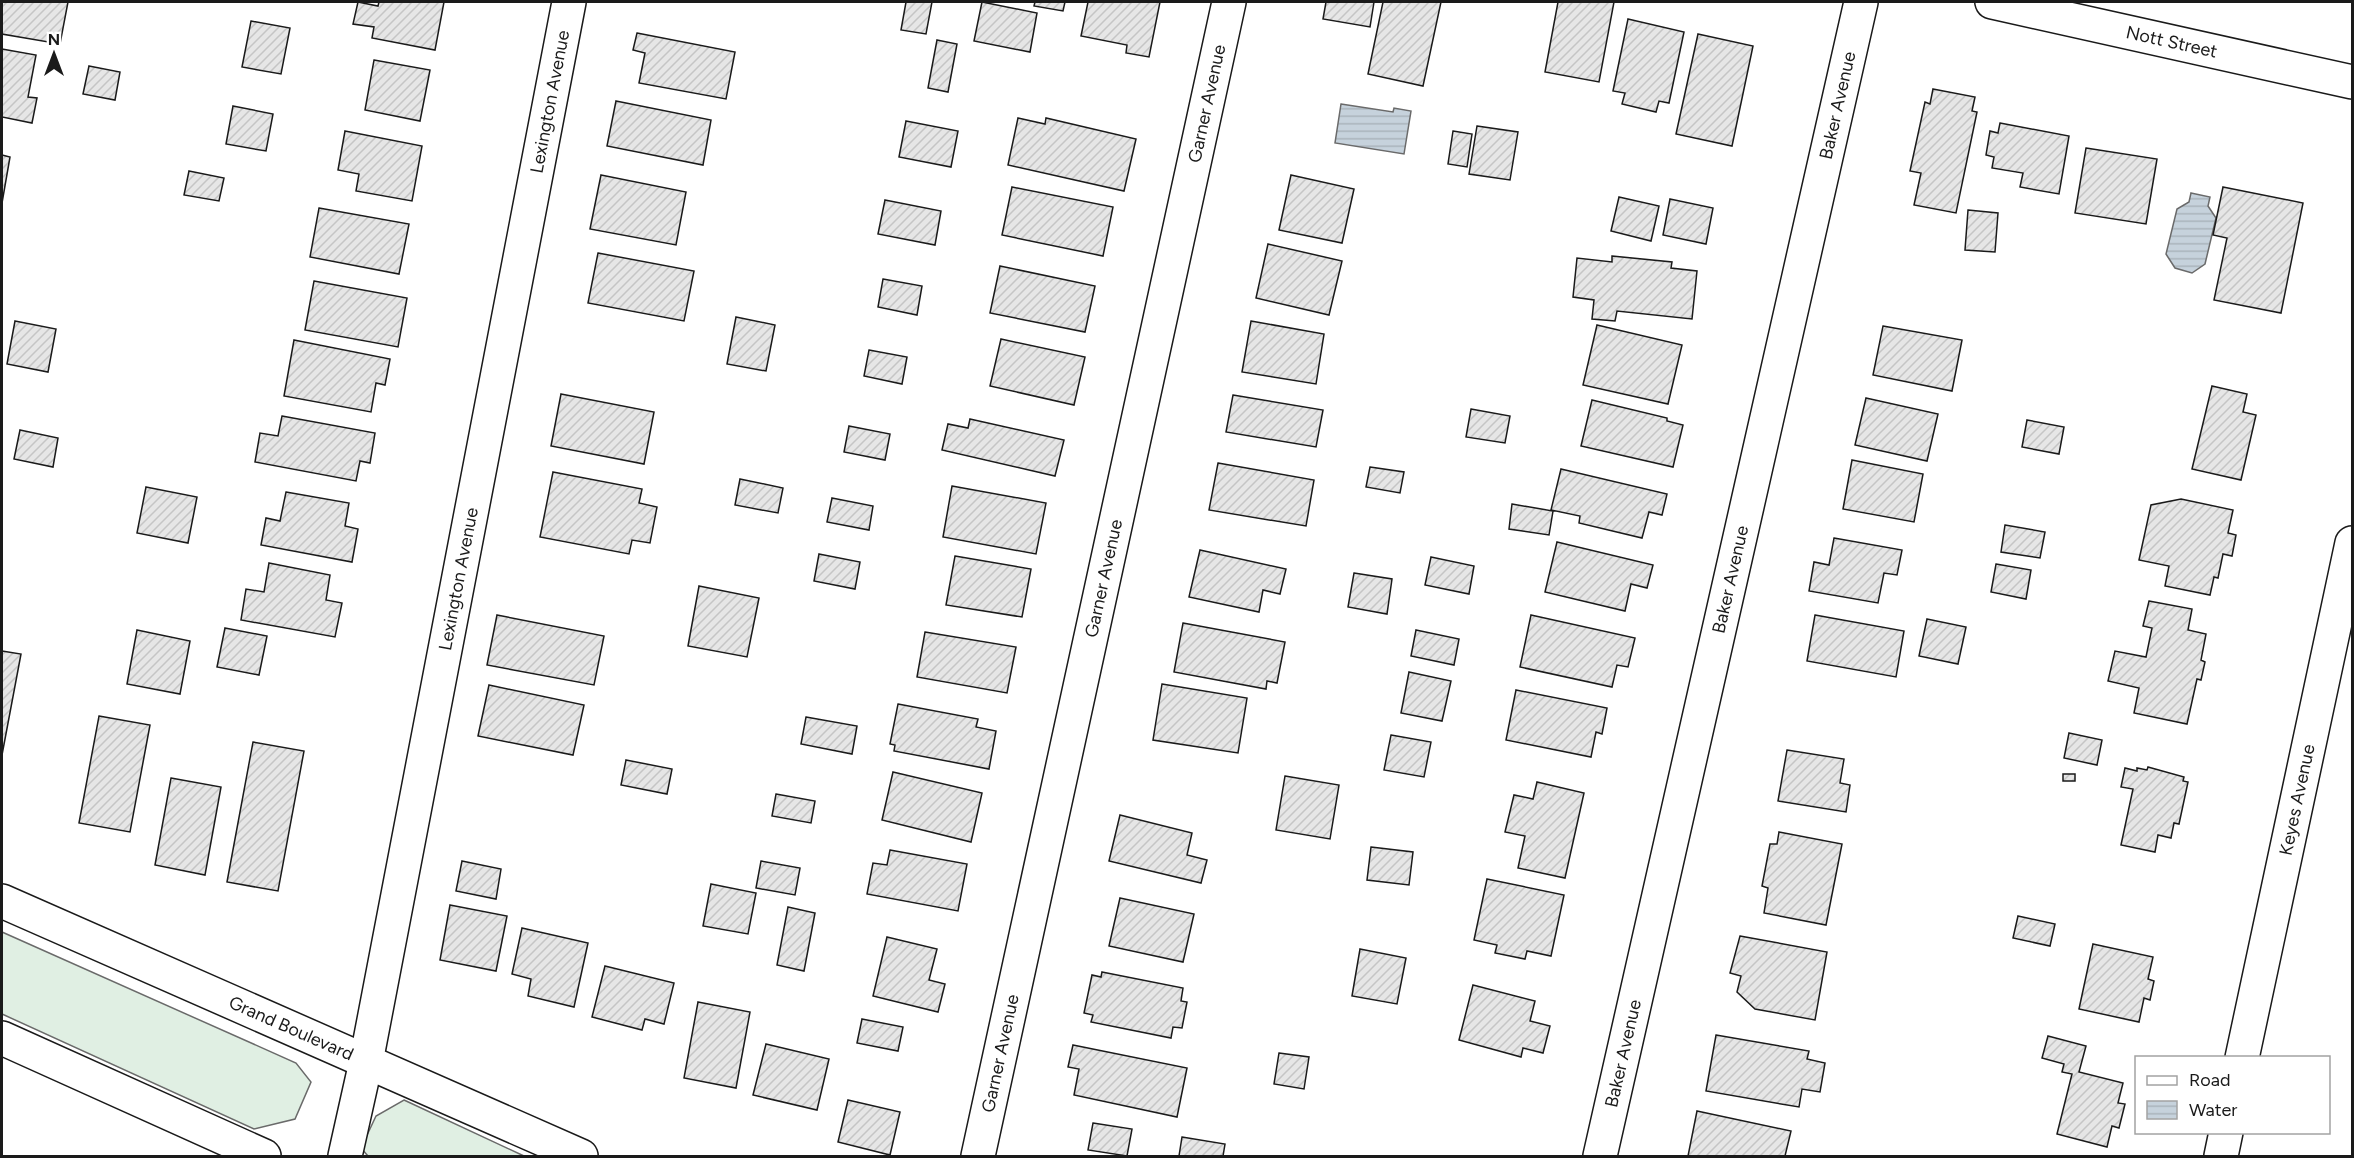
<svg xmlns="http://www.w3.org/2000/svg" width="2354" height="1158" font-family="Figtree,sans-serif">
  <defs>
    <pattern id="water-rules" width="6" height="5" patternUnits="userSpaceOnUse" patternTransform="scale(1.5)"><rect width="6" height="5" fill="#c6d2dc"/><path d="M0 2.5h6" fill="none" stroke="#aab4bc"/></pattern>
    <pattern id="building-hatch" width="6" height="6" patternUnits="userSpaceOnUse" patternTransform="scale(1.5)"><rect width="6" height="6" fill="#e6e6e6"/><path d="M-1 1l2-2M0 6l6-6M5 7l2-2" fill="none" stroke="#c5c5c5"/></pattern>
  </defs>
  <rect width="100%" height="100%" fill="#fff"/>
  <path fill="#e0efe3" stroke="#6a6a6a" stroke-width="1.5" d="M2,932L296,1063L311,1082L295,1119L254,1129L2,1014Z
    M404,1100L524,1156H368L361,1148L376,1116Z"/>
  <path fill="url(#water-rules)" stroke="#6a6a6a" stroke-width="1.5" d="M1341,104L1393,112L1394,108L1411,111L1404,154L1335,143Z
    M2191,193L2210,197L2208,206L2216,218L2205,264L2192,273L2175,268L2166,254L2177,209L2189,202Z"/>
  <path fill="url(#building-hatch)" stroke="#1a1a1a" stroke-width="1.5" d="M2,2H68L60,44L2,34Z
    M358,2L378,6L379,2H444L435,50L372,38L374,27L353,24Z
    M906,2H932L926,34L901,30Z
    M982,2L1037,13L1030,52L974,41Z
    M1035,2H1065L1063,11L1034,6Z
    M1088,2H1160L1149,57L1126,53L1127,45L1081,36Z
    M1326,2H1374L1370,27L1323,19Z
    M1383,2H1441L1423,86L1368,74Z
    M1558,2H1614L1599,82L1545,72Z
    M1628,19L1684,32L1669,103L1659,101L1656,112L1622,104L1625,93L1613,91Z
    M251,21L290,28L281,74L242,67Z
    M637,33L735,52L726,99L639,83L645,53L633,50Z
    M1698,34L1753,46L1732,146L1676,134Z
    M937,40L957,44L948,92L928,88Z
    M2,49L36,55L28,97L37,98L32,123L2,117Z
    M374,60L430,70L420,121L365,110Z
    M89,66L120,72L115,100L83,94Z
    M1933,89L1975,97L1972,111L1977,112L1956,213L1914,205L1921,173L1910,171L1925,102L1930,104Z
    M616,101L711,120L703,165L607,146Z
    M233,106L273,114L266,151L226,144Z
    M1018,118L1045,124L1046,118L1136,139L1124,191L1008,165Z
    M906,121L958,131L951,167L899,157Z
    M2000,123L2069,136L2059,194L2020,187L2023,173L1992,168L1994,157L1986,155L1990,131L1998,133Z
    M1477,126L1518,132L1510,180L1469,174Z
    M345,131L422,146L412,201L356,191L359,174L338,170Z
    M1453,131L1472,134L1467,167L1448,164Z
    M2086,148L2157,159L2146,224L2075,213Z
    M2,155L10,157L2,203Z
    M189,171L224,178L219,201L184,195Z
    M601,175L686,192L676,245L590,229Z
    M1291,175L1354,189L1342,243L1279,230Z
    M1012,187L1113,207L1103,256L1002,235Z
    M2223,187L2303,203L2281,313L2214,300L2227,238L2213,235Z
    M1619,197L1659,206L1651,241L1611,231Z
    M1670,199L1713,208L1706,244L1663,235Z
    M885,200L941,211L935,245L878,234Z
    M319,208L409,224L399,274L310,257Z
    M1968,210L1998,213L1995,252L1965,250Z
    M1268,244L1342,261L1329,315L1256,298Z
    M598,253L694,271L684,321L588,303Z
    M1612,256L1672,262L1671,268L1697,271L1692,319L1617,311L1615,321L1592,319L1594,300L1573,297L1577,258L1612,262Z
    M1000,266L1095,286L1085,332L990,313Z
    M883,279L922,286L917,315L878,307Z
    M314,281L407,298L398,347L305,330Z
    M736,317L775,325L766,371L727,364Z
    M15,321L56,329L48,372L7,364Z
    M1251,321L1324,334L1316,384L1242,372Z
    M1597,325L1682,345L1668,404L1583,385Z
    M1883,326L1962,340L1952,391L1873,375Z
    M1001,339L1085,357L1074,405L990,386Z
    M294,340L390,359L385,385L376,383L371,412L284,396Z
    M869,350L907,357L902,384L864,376Z
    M2212,386L2247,394L2243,412L2256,415L2241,480L2192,469Z
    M561,394L654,412L644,464L551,446Z
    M1233,395L1323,410L1316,447L1226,432Z
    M1866,398L1938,414L1927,461L1855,445Z
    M1592,400L1667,418V421L1683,425L1673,467L1581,446Z
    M1471,409L1510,416L1505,443L1466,437Z
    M282,416L375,433L370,463L360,461L356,481L255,462L260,433L278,436Z
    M970,419L1064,440L1055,476L942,450L948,424L968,428Z
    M2027,420L2064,427L2059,454L2022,447Z
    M849,426L890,434L885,460L844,452Z
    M20,430L58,438L53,467L14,459Z
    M1852,460L1923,474L1914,522L1843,509Z
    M1218,463L1314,480L1306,526L1209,510Z
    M1370,467L1404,472L1400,493L1366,487Z
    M1561,469L1667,494L1662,515L1649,512L1642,538L1579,523L1580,516L1551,510Z
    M553,472L642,489L639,503L657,507L650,543L632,540L629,554L540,537Z
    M740,479L783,488L778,513L735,505Z
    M952,486L1046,503L1036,554L943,537Z
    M146,487L197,497L188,543L137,533Z
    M286,492L349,503L345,526L358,529L352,562L261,545L266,518L280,521Z
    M832,498L873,506L869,530L827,522Z
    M2181,499L2233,510L2228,533L2236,535L2232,556L2223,554L2218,578L2214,577L2210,595L2165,586L2169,566L2139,560L2151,505Z
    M1512,504L1553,511L1549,535L1509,529Z
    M2005,525L2045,532L2040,558L2001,552Z
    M1834,538L1902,550L1897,575L1884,573L1878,603L1809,591L1814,562L1829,565Z
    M1557,542L1653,565L1647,588L1631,584L1625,611L1545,592Z
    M1200,550L1286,569L1280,594L1263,590L1259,612L1189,597Z
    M819,554L860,562L855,589L814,581Z
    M955,556L1031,569L1022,617L946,605Z
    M1431,557L1474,566L1469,594L1425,585Z
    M269,563L330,575L326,600L342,603L335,637L241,620L246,589L264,592Z
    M1996,564L2031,570L2026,599L1991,592Z
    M1354,573L1392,579L1387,614L1348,607Z
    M699,586L759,598L747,657L688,646Z
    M2149,601L2192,609L2188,630L2206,634L2201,660L2205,662L2201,680L2197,679L2187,724L2134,713L2139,688L2108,681L2115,651L2146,657L2152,628L2143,626Z
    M497,615L604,636L594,685L487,665Z
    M1531,615L1635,638L1628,667L1617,665L1612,687L1520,667Z
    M1815,615L1904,631L1896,677L1807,661Z
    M1927,619L1966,627L1958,664L1919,656Z
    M1183,623L1285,642L1277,683L1267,681L1266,689L1174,672Z
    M225,628L267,636L259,675L217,667Z
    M137,630L190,641L180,694L127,684Z
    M1416,630L1459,639L1454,665L1411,656Z
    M925,632L1016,647L1007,693L917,677Z
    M2,651L21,654L2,755Z
    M1409,672L1451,681L1442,721L1401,713Z
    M1162,684L1247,698L1238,753L1153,740Z
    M489,685L584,705L573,755L478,736Z
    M1516,690L1607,708L1602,734L1596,732L1591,757L1506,740Z
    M898,704L978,719L976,727L996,731L989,769L894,751L895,745L890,744Z
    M99,716L150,725L130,832L79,823Z
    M806,717L857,726L852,754L801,744Z
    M2069,733L2102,740L2097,765L2064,758Z
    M1391,735L1431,742L1424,777L1384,770Z
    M253,742L304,751L278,891L227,882Z
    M1787,750L1844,759L1840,783L1850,785L1846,812L1778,801Z
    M626,760L672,769L667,794L621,785Z
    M2148,767L2184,777L2183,781L2188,782L2179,824L2174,823L2171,838L2158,835L2155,852L2121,845L2133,789L2121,787L2125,768L2137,771V768L2147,770Z
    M893,772L982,793L971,842L882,820Z
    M2063,774H2075V781H2063Z
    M1285,776L1339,785L1330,839L1276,830Z
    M171,778L221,787L205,875L155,865Z
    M1537,782L1584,793L1565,878L1518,868L1525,836L1505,832L1514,795L1533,799Z
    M776,794L815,801L811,823L772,816Z
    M1120,815L1192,833L1187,855L1207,860L1201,883L1109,861Z
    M1779,832L1842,844L1826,925L1764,913L1768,888L1762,886L1770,844H1777Z
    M1371,847L1413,852L1409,885L1367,880Z
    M890,850L967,864L958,911L867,894L873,863L887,865Z
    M462,861L501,869L496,899L456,891Z
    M761,861L800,868L795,895L756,888Z
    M1487,879L1564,895L1551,956L1527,951L1525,959L1495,953L1497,945L1474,940Z
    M711,884L756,893L748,934L703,926Z
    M1120,898L1194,914L1183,962L1109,946Z
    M450,905L507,916L496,971L440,960Z
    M788,907L815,913L804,971L777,965Z
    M2018,916L2055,924L2050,946L2013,938Z
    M522,928L588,943L574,1007L528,996L531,979L512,974Z
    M1740,936L1827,952L1815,1020L1755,1009L1737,992L1741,976L1730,973Z
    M887,937L937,949L929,980L945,984L938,1012L873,996Z
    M2093,944L2153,957L2148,979L2154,981L2150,1000L2144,998L2139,1022L2079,1009Z
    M1360,949L1406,958L1397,1004L1352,996Z
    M605,966L674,983L664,1024L645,1019L642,1030L592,1017Z
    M1102,972L1183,988L1181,1001L1187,1002L1182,1028L1173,1027L1171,1038L1091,1022L1093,1015L1084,1013L1092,975L1101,977Z
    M1473,985L1535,1001L1530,1021L1550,1026L1543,1053L1523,1048L1521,1057L1459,1040Z
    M698,1002L750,1012L736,1088L684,1078Z
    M862,1019L903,1027L898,1051L857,1043Z
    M1716,1035L1809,1051L1807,1059L1825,1063L1820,1092L1802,1089L1799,1107L1706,1091Z
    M2048,1036L2086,1046L2079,1072L2123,1083L2118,1103L2125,1104L2119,1128L2112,1126L2107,1147L2057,1134L2072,1074L2062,1072L2064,1064L2042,1058Z
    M766,1044L829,1059L817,1110L753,1095Z
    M1073,1045L1187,1068L1177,1117L1074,1095L1079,1069L1068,1067Z
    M1279,1053L1309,1057L1304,1089L1274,1084Z
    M848,1100L900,1112L890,1155L838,1142Z
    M1697,1111L1791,1131L1785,1156H1688Z
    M1093,1123L1132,1129L1127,1156L1088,1150Z
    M1182,1137L1225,1144L1223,1156H1179Z"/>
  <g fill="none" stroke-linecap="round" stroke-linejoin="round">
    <g stroke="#1a1a1a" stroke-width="36">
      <g id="minor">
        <path id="s1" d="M2,901L581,1156"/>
        <path d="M2,1038L264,1156"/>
        <path id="s2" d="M2242,1058L2352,543"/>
        <path id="s3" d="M345,1156L366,1062L569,2"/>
        <path id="s4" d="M978,1156L1229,2"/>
        <path id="s5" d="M1600,1156L1861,2"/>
        <path d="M2221,1156L2226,1132"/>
      </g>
    </g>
    <g stroke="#1a1a1a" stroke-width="36">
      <g id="major">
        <path id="s6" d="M1992,2L2352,82"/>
      </g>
    </g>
    <use href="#minor" stroke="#fff" stroke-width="33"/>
    <use href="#major" stroke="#fff" stroke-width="33"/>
  </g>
  <g text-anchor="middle" stroke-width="4.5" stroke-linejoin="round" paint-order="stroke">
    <g font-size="18" fill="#1a1a1a" stroke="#fff">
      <text dy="6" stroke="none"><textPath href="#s6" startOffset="184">Nott Street</textPath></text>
      <text dy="6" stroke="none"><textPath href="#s3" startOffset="1074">Lexington Avenue</textPath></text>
      <text dy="6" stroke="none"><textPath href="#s4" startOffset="1077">Garner Avenue</textPath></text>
      <text dy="6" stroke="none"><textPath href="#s5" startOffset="1077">Baker Avenue</textPath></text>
      <text dy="6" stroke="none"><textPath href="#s3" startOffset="588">Lexington Avenue</textPath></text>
      <text dy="6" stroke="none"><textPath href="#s4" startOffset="591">Garner Avenue</textPath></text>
      <text dy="6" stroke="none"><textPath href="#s5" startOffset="591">Baker Avenue</textPath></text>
      <text dy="6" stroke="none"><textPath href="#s2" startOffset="264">Keyes Avenue</textPath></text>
      <text dy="6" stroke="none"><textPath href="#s1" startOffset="316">Grand Boulevard</textPath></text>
      <text dy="6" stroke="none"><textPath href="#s5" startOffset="105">Baker Avenue</textPath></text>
      <text dy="6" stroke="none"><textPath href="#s4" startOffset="105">Garner Avenue</textPath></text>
    </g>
  </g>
  <rect width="2354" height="1158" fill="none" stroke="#1a1a1a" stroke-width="6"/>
  <rect x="2135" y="1056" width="195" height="78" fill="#ffffff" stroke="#a3a3a3" stroke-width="1.5"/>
  <rect x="2147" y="1076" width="30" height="9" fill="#ffffff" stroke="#a3a3a3" stroke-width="1.5"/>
  <text x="2189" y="1086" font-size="18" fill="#1a1a1a">Road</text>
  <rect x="2147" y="1101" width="30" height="18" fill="url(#water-rules)" stroke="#a3a3a3" stroke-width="1.5"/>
  <text x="2189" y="1116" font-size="18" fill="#1a1a1a">Water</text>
  <g transform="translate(54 54)" stroke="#ffffff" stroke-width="4.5" paint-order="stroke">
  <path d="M0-4.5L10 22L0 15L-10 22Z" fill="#1a1a1a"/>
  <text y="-9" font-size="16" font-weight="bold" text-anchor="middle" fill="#1a1a1a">N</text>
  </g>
</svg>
